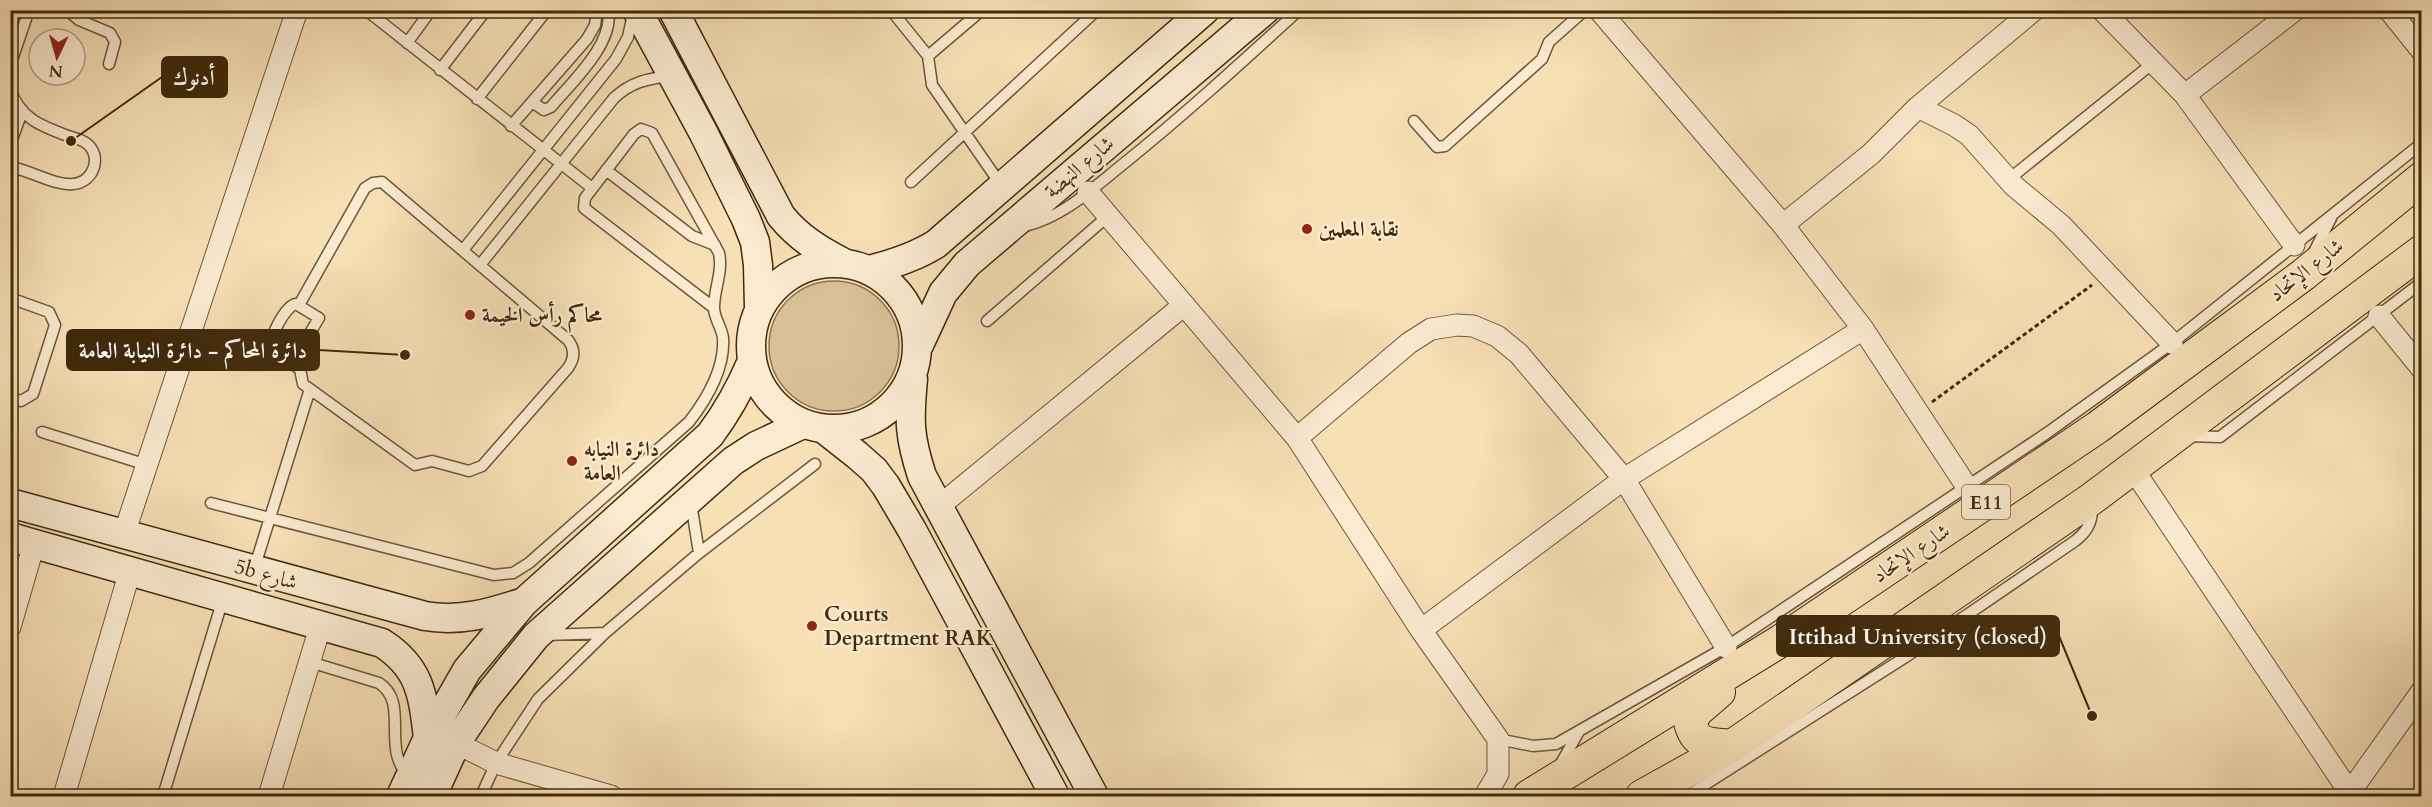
<svg xmlns="http://www.w3.org/2000/svg" width="2432" height="807" font-family="Cardo,Amiri,serif">
  <rect width="100%" height="100%" fill="#f7dfb6"/>
  <filter id="stains"><feTurbulence type="fractalNoise" baseFrequency=".00333" numOctaves="4"/><feColorMatrix values="0 0 0 0 .2 0 0 0 0 .09 0 0 0 0 .02 0 0 0 .5 -.17"/></filter>
  <radialGradient id="worn" r=".72"><stop offset=".6" stop-color="#630" stop-opacity="0"/><stop offset="1" stop-color="#630" stop-opacity=".3"/></radialGradient>
  <path fill="#d8c099" stroke="#8c7552" stroke-width="1.5" d="M769 346a65 65 0 1 1 130 0a65 65 0 1 1-130 0Z"/>
  <g fill="none" stroke-linecap="round" stroke-linejoin="round">
    <g stroke="#6e5736" stroke-width="13">
      <path id="lane" d="M67,10L79,20L110,33L115,42L109,64
        M366,10L592,188
        M891,10L928,56L932,85L1001,185
        M407,43L431,10
        M928,56L982,10
        M10,66L29,10
        M440,70L486,10
        M10,88C19,118 41,126 68,136C74,138 81,139 86,143C103,155 94,183 73,184C55,186 30,170 10,167
        M477,99L547,10
        M532,102L544,110L551,107C571,83 615,43 608,10
        M1414,121L1437,147L1445,146L1542,59L1549,42L1585,10
        M511,126L587,39L595,25L597,10
        M10,145L22,112
        M606,170L692,236L715,245
        M2008,180L2153,63
        M911,182L1097,10
        M1025,226C1063,217 1092,189 1122,165C1183,116 1241,63 1299,10
        M463,250L616,59L628,37L633,14
        M2314,252L2331,218
        M480,265L614,98C631,82 647,79 669,76
        M10,298L49,312L55,325L33,394L21,401L10,398
        M987,321L1108,216
        M292,363L319,318L296,304C286,305 266,341 272,351C278,359 292,363 300,369L303,384L415,465L432,461L469,471L482,466L568,368C575,358 575,349 568,340L382,182L373,183L365,188L299,305
        M42,432L147,465
        M2187,436L2220,437L2422,282
        M211,503L494,575L513,573L529,563L689,422C706,400 725,368 723,338C722,328 714,318 714,308C714,288 723,273 719,253L652,133L641,129L634,134L585,198L584,208L714,308
        M691,503L699,553
        M254,569L310,389
        M545,635L605,633
        M310,662L379,683C410,703 381,748 408,775
        M1498,739L1533,746L1556,744L1726,647L2047,433L2172,343L2422,143
        M1559,767L1578,733
        M163,796L223,599
        M481,796L496,763L538,699L605,633L699,553L815,464
        M1687,796L1907,656L2075,541C2087,532 2094,521 2091,505"/>
    </g>
    <g stroke="#6e5736" stroke-width="23">
      <path id="street" d="M1599,10L1783,225L1863,329L1967,487
        M2102,10L2185,95L2294,245
        M2389,10L2422,51
        M2185,95L2295,10
        M1918,107L1954,125L1969,135L2014,186L2061,225L2172,343
        M1088,192L1297,438L1421,630L1498,739V774L1485,796
        M1783,225L1871,154L1918,107L2034,10
        M2379,316L2422,369
        M1297,438L1409,343L1431,329L1457,325L1473,326L1497,336L1519,354L1624,479L1726,647
        M2133,469L2352,796
        M937,508L1184,305
        M124,534L297,10
        M10,627L34,544
        M1421,630L1624,479L1863,329
        M456,743L496,763L611,796
        M2350,792L2422,691
        M64,796L130,571
        M269,796L321,624"/>
    </g>
    <g stroke="#402a0b" stroke-width="31">
      <path id="secondary" d="M637,10L703,132L746,219L755,242L758,265L759,308
        M673,10L781,216C799,238 819,250 844,263
        M751 346a83 83 0 1 1 166 0a83 83 0 1 1-166 0Z
        M869,270C894,264 915,257 936,244L1205,10
        M919,345L943,293L967,264L1265,10
        M913,379C909,421 909,436 922,476L1094,796
        M824,429L857,455L874,470L886,486L912,530L1055,796
        M10,503L425,616C461,622 490,613 524,602
        M10,537L382,643C421,668 423,696 428,738
        M401,796L428,738L467,670L524,602L710,435C728,411 740,389 752,361
        M432,796L456,743L486,698L536,636L733,461L756,446L803,424"/>
    </g>
    <g stroke="#402a0b" stroke-width="34">
      <path id="primary" d="M1719,692L1697,711L1690,722C1696,747 1710,743 1732,746
        M1529,796L1782,640L2098,427L2303,275L2422,178
        M1642,796L1732,746L2090,500L2422,251"/>
    </g>
    <path stroke="#402a0b" stroke-width="3" stroke-dasharray="4.5 3" stroke-linecap="butt" d="M1932,402L2092,285"/>
    <use href="#lane" stroke="#faead0" stroke-width="10"/>
    <use href="#street" stroke="#faead0" stroke-width="21"/>
    <use href="#secondary" stroke="#faead0" stroke-width="28"/>
    <use href="#primary" stroke="#f7dfb6" stroke-width="32"/>
  </g>
  <g fill="#8f2418" stroke="#faead0" stroke-width="2">
    <circle cx="1307" cy="229" r="6"/>
    <circle cx="470" cy="315" r="6"/>
    <circle cx="572" cy="461" r="6"/>
    <circle cx="812" cy="626" r="6"/>
  </g>
  <g text-anchor="middle" stroke-width="4.5" stroke-linejoin="round" paint-order="stroke">
    <rect fill="#faead0" stroke="#786446" stroke-width="1.5" x="1962" y="485" width="48" height="34" rx="4.5"/>
    <g font-size="20" font-weight="bold" fill="#402a0b">
      <text x="1986" y="509">E11</text>
    </g>
    <g font-size="21" fill="#402a0b" stroke="#faead0">
      <text transform="translate(1079 167) rotate(-40)" y="7">شارع النهضة</text>
      <text transform="translate(2306 270) rotate(-38)" y="7">شارع الإتحاد</text>
      <text transform="translate(1911 553) rotate(-34)" y="7">شارع الإتحاد</text>
      <text transform="translate(266 574) rotate(16)" y="7">5b شارع</text>
    </g>
    <g font-size="21" font-weight="bold" fill="#402a0b" stroke="#faead0" text-anchor="start">
      <text x="1319" y="236">نقابة المعلمين</text>
      <text x="482" y="322">محاكم رأس الخيمة</text>
      <text x="584" y="456">دائرة النيابه<tspan x="584" dy="24">العامة</tspan></text>
      <text x="824" y="621">Courts<tspan x="824" dy="24">Department RAK</tspan></text>
    </g>
  </g>
  <path fill="none" stroke="#402a0b" stroke-width="2" d="M71 141L162 77M405 355L319 350M2092 716L2059 636"/>
  <g fill="#402a0b" stroke="#faead0" stroke-width="2">
    <circle cx="71" cy="141" r="6"/>
    <circle cx="405" cy="355" r="6"/>
    <circle cx="2092" cy="716" r="6"/>
  </g>
  <g fill="#402a0b" stroke="#402a0b" stroke-width="2">
    <rect x="162" y="57" width="65" height="40" rx="6"/>
    <rect x="67" y="330" width="252" height="40" rx="6"/>
    <rect x="1777" y="616" width="282" height="40" rx="6"/>
  </g>
  <g font-size="22" text-anchor="middle" font-weight="bold" fill="#fff">
    <text x="194" y="85">أدنوك</text>
    <text x="193" y="358">دائرة المحاكم - دائرة النيابة العامة</text>
    <text x="1918" y="644">Ittihad University (closed)</text>
  </g>
  <rect width="2432" height="807" fill="none" stroke="#f7dfb6" stroke-width="36"/>
  <rect x="12" y="12" width="2408" height="783" fill="none" stroke="#402a0b" stroke-width="3"/>
  <rect x="18" y="18" width="2396" height="771" fill="none" stroke="#402a0b" stroke-width="1.5"/>
  <g transform="translate(57 57) rotate(185)"><circle r="28" fill="#faead0" stroke="#b09d81" stroke-width="1.5"/>
  <path d="M0-4.5L10 22L0 15L-10 22Z" fill="#8f2418"/>
  <text y="-9" font-size="16" font-weight="bold" text-anchor="middle" fill="#402a0b">N</text>
  </g>
  <rect width="100%" height="100%" filter="url(#stains)"/>
  <rect width="100%" height="100%" fill="url(#worn)"/>
</svg>
